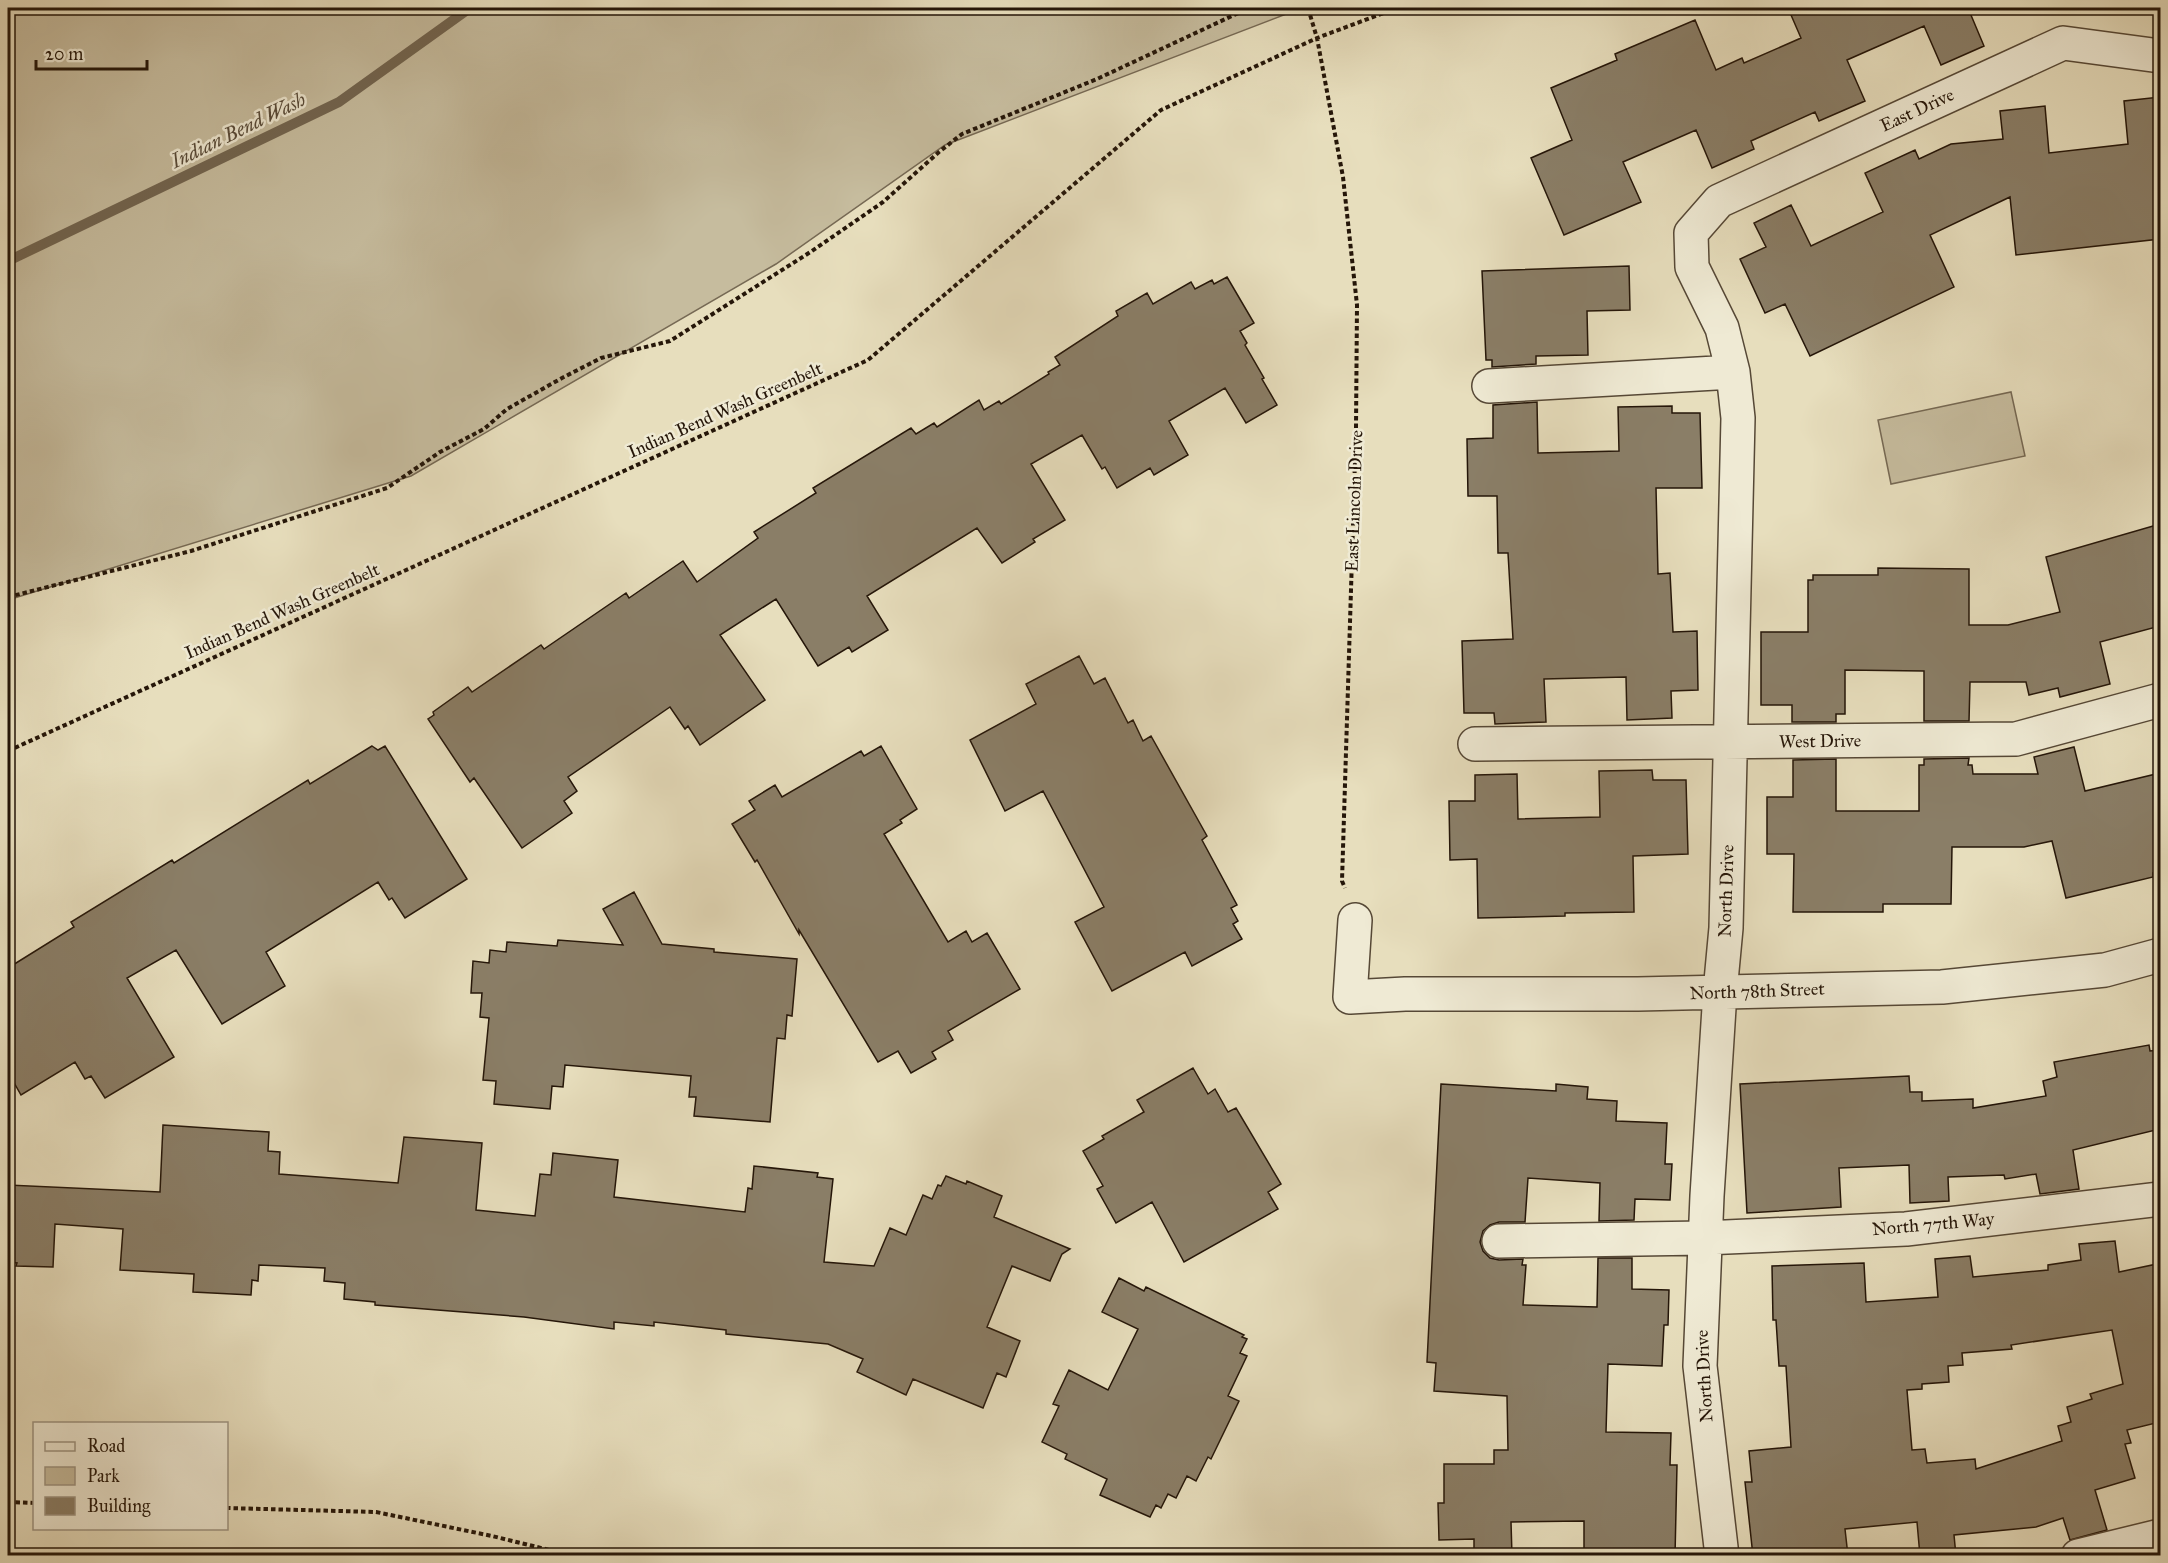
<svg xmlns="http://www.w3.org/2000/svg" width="2168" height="1563" font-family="'IM FELL Great Primer',serif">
  <rect width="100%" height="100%" fill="#e7debd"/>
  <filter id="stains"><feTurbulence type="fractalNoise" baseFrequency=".00333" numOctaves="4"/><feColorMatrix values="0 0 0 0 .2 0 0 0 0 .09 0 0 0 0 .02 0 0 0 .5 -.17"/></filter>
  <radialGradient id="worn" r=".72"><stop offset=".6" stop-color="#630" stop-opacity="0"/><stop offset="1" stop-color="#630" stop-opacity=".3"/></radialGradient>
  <path fill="#c6bc9e" stroke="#766954" stroke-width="1.5" d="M8,8H1302L945,145L776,264L411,476L8,600Z
    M2011,392L2025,456L1891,484L1878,420Z"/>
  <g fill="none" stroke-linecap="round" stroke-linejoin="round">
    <path stroke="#726550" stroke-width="10" d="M8,261L339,102L470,8"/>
  </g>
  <path fill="#8a7e67" stroke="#251609" stroke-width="1.5" fill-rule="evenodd" d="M1788,8H1968L1984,46L1941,65L1924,26L1847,60L1865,101L1819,121L1815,112L1751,141L1754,149L1712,168L1696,130L1623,162L1641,202L1564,235L1531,158L1572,140L1551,88L1617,60L1615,54L1695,20L1716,70L1742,58L1744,63L1801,38Z
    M2160,97V239L2016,255L2010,197L1930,235L1954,287L1810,356L1785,304L1765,313L1740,259L1766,247L1754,223L1791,205L1811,246L1883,212L1865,173L1915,150L1919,159L1951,144L2003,139L2000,111L2045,106L2049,153L2128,144L2124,101Z
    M1629,266L1630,310L1587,311L1588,355L1536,356V364L1492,367V360H1486L1482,271Z
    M1227,277L1254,323L1240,331L1247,343L1245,345L1264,378L1262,379L1277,405L1246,423L1225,388L1169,421L1188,455L1154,475L1150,468L1117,488L1105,467L1102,469L1082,435L1031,464L1065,520L1033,539L1035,542L1002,563L977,528L867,596L888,630L852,652L849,647L818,666L776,599L720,635L765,700L700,745L688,726L685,729L670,707L568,777L577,791L564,801L572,813L522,848L474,778L470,782L428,719L434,715L433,712L468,687L472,692L541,645L544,649L626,593L629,598L683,561L697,582L758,538L754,532L816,493L813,488L911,428L916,434L934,423L937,427L979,400L984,410L999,401L1001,404L1049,374L1048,372L1060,365L1055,357L1118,316L1116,311L1147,293L1153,304L1191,282L1195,289L1212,280L1214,284Z
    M1537,402L1538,453L1619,451L1618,407L1672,406V413H1700L1702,488H1656L1658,574L1670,573L1673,632L1697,631L1698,690L1671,691L1672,718L1627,720L1626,677L1544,679L1546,722L1495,724L1494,713H1464L1462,641L1513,639L1508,553H1498L1497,496H1468L1467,439L1493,438V405Z
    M2160,524V626L2100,642L2110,684L2060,697L2058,688L2029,695L2026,682H1970L1969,721H1924V671L1845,670V714H1836V722H1792V705H1761V632H1808V580H1813V575H1878V568L1969,569V625H2008L2060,612L2046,557Z
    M1079,656L1094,684L1105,678L1128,723L1133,720L1143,741L1151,736L1207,836L1202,840L1237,905L1231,908L1238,921L1233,924L1242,939L1192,966L1185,952L1112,991L1075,922L1104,907L1043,791L1005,811L970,740L1036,704L1026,684Z
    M372,746L378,750L385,746L467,879L405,918L392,898L389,900L378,882L266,952L285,986L222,1024L176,950L127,978L174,1057L105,1098L91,1076L85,1079L75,1062L21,1095L8,1072V968L74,927L71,922L172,860L174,863L308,780L310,784Z
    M881,746L917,809L900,820L902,823L884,834L948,942L966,931L972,942L987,933L1020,989L948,1031L953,1040L932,1052L936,1059L911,1073L898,1051L878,1062L799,930V934L757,860L755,862L732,824L755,810L749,801L775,785L782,797L861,751L864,756Z
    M2074,747L2085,791L2160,773V872L2153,873V877L2066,898L2052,841L2024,847H1952L1951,904H1883V912H1793L1794,854H1767V797H1793V760L1836,759V811H1919V765H1924V759L1969,758L1968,765H1972L1973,774H2038L2034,757Z
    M1652,770L1653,780H1686L1688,854L1633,856L1634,912L1565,913V916L1478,918L1477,859L1450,860L1449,801H1475V775L1517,774L1518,819L1600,817L1599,771Z
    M634,892L662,944L714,949V952L797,959L792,1016L787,1015L785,1039L777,1038L770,1122L694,1116L696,1097H689L691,1076L565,1065L563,1087L552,1086L550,1109L494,1104L496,1081L483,1080L489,1018L480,1017L482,993H471L473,961L489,963L490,950L506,952L507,942L557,946L558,940L623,945L603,909Z
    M2149,1045L2150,1051L2160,1050V1129L2073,1150L2079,1189L2040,1194L2036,1174L2005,1179L2004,1175L1948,1177L1949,1201L1910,1203L1909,1165L1839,1168L1841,1207L1747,1213L1740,1084L1909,1076L1910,1092H1922V1101L1973,1099V1108L2046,1096L2043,1081L2057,1077L2054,1062Z
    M1193,1068L1208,1094L1215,1089L1228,1112L1236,1108L1281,1184L1268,1192L1278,1209L1184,1262L1152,1202L1116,1223L1097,1189L1103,1186L1083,1151L1104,1139L1102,1136L1144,1112L1137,1100Z
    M1441,1084L1556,1091V1084L1588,1087L1587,1099L1617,1101L1616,1121L1667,1123L1665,1164H1672L1670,1200L1635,1199L1634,1220L1599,1221L1600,1183L1528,1178L1525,1222H1499L1490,1225L1483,1231L1480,1242L1483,1251L1490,1258L1499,1260L1523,1259L1522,1265H1526L1523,1305L1597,1307L1598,1258H1632V1289L1669,1290L1668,1325H1664L1662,1366L1608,1364L1606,1432L1671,1433L1670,1465H1677L1675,1556H1584V1521L1511,1522L1512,1556H1474V1539L1439,1540L1438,1503H1444V1464H1494V1450H1508L1507,1396L1434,1391L1436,1363L1427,1362Z
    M163,1125L269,1132L268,1151L280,1152L279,1174L398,1183L404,1137L482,1143L476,1210L535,1216L540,1174L551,1175L553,1153L618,1160L614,1197L745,1212L748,1188L752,1189L754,1166L818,1173L817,1177L833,1179L824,1262L874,1266L890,1228L906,1235L923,1195L932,1199L938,1185L941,1186L946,1176L966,1184L967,1181L1002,1196L994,1217L1070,1249L1062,1254L1050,1281L1012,1266L987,1327L1020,1341L1006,1377L997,1373L983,1408L913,1379L906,1395L857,1372L863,1359L828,1344L726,1334V1330L654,1322V1326L614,1322V1329L524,1317L375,1305V1302L344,1299L345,1283L324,1281L325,1268L259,1265L258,1281L252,1280L251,1295L193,1292L194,1274L120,1270L123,1229L55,1224L53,1267L16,1266L17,1263L8,1262V1185L160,1192Z
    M2115,1241L2119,1272L2157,1264L2160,1281V1422L2127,1430L2131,1443L2125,1444L2135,1478L2095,1490L2107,1530L2070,1540L2063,1518L2036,1527L1954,1535L1956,1556H1920L1917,1522L1845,1529L1848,1556H1753L1745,1482H1752L1749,1451L1791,1447L1786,1366H1779L1776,1320H1773L1772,1266L1864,1263L1866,1302L1938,1297L1935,1259L1970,1256L1973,1277L2048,1270V1265L2081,1260L2079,1244ZM2112,1330L2123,1384L2090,1394L2092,1399L2067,1407L2071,1422L2058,1426L2062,1441L1976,1469L1975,1459L1927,1463L1925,1449L1912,1450L1907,1390L1922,1389V1384L1949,1382L1948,1366L1963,1365L1962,1353L2012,1349L2011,1345Z
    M1119,1278L1144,1291L1146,1287L1244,1335L1242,1337L1247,1339L1240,1353L1247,1356L1228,1396L1239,1401L1211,1459L1208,1457L1196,1481L1187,1476L1176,1498L1168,1494L1161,1508L1156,1505L1150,1517L1100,1495L1107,1479L1065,1459L1067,1454L1042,1442L1059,1406L1053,1404L1069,1370L1108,1390L1138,1329L1102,1312Z"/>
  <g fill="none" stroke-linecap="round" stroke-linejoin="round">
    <g stroke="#564836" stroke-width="36">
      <path id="minor" d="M1489,386L1733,372
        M1475,744L2016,739L2160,700
        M1355,920L1350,997L1405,994H1638L1942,987L2105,970L2160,955
        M1499,1241L1704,1238L1906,1229L2160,1199
        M1722,1556L1700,1366L1707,1196L1720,992L1726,928L1738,418L1733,372L1722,328L1692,267L1691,233L1719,201L2063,43L2160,56
        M2078,1556L2160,1536"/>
    </g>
    <path stroke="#251609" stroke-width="4" stroke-dasharray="4.5 3" stroke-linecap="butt" d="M1308,8L1317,38L1343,177L1357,305L1356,428L1342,881L1345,888
      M8,597L191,551L387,488L440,452L484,429L507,409L562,378L601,358L670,341L812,251L883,202L939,152L962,134L1097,79L1249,8
      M8,751L868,360L1161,110L1317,38L1397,8
      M8,1502L34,1503
      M226,1508L376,1512L492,1536L574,1556"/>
    <use href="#minor" stroke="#efead4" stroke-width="33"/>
  </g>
  <g text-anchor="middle" stroke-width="5" stroke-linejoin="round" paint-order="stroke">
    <g font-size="18" fill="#251609" stroke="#efead4">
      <text transform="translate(1917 110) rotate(-25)" y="6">East Drive</text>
      <text transform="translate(725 410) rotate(-24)" y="6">Indian Bend Wash Greenbelt</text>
      <text transform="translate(1354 501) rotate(-88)" y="6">East Lincoln Drive</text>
      <text transform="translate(282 611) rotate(-24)" y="6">Indian Bend Wash Greenbelt</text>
      <text transform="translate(1820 741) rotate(-1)" y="6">West Drive</text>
      <text transform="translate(1726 891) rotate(-88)" y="6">North Drive</text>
      <text transform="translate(1757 991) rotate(-2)" y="6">North 78th Street</text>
      <text transform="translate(1933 1224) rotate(-5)" y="6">North 77th Way</text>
      <text transform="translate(1704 1376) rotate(-93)" y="6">North Drive</text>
    </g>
    <g font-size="20" font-style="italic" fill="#584b39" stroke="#efead4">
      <text transform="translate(238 130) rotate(-26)" y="7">Indian Bend Wash</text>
    </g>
  </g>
  <rect width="2168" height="1563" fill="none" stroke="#e7debd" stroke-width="30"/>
  <rect x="9" y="9" width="2150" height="1545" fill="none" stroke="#251609" stroke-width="3"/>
  <rect x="15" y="15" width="2138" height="1533" fill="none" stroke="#251609" stroke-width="1.5"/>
  <rect x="33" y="1422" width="195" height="108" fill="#efead4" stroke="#9e9583" stroke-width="1.5"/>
  <rect x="45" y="1442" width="30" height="9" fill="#efead4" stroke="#9e9583" stroke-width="1.5"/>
  <text x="87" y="1452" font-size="18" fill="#251609">Road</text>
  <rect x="45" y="1467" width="30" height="18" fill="#c6bc9e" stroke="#9e9583" stroke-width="1.5"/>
  <text x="87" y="1482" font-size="18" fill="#251609">Park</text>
  <rect x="45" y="1497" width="30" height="18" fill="#8a7e67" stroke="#9e9583" stroke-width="1.5"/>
  <text x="87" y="1512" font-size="18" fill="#251609">Building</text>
  <path d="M36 60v9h111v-9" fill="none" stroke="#251609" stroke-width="3"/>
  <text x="45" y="60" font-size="18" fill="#251609" stroke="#efead4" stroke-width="4.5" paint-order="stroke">20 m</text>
  <rect width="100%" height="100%" filter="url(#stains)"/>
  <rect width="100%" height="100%" fill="url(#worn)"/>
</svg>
